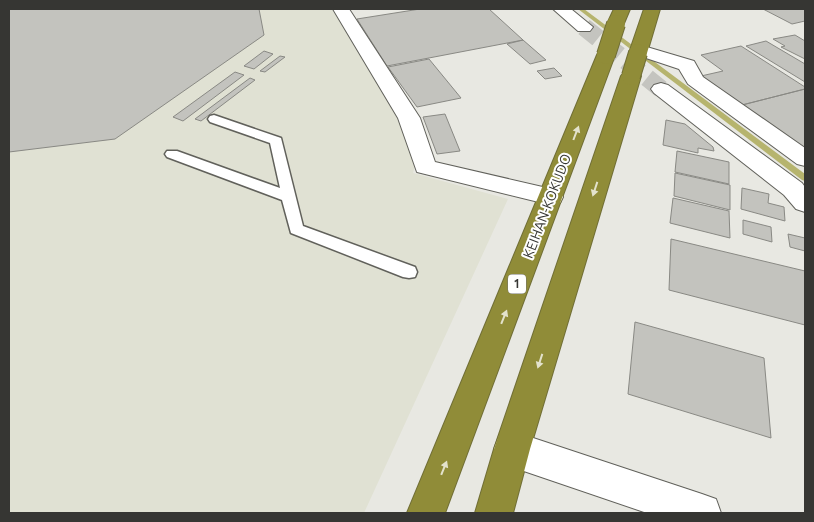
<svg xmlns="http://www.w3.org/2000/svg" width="814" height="522" font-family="Ubuntu,sans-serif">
  <rect width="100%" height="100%" fill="#e8e8e2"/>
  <path fill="#e0e1d3" d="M9,9H332L399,117L416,162L413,173L508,199L364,513H9Z"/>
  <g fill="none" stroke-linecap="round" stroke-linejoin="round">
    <path fill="#b6b46e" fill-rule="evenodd" d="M578,9H584L805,174V181L802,180Z"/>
  </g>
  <path fill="#c3c3be" stroke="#898984" d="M9,9H259L264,35L115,139L9,152Z
    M420,9H489L523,40L387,66L357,19Z
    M763,9H805V21L792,24Z
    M795,35L805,41V59L781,47L785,46L773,39Z
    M523,40L546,60L530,64L507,44Z
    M766,41L805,64V82L746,46Z
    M741,46L805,87V89L742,105L701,76L723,71L701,55Z
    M264,51L273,54L254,69L244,66Z
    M280,56L285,57L265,72L260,71Z
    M429,59L461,98L417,107L388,67Z
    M554,68L562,76L545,79L537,71Z
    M235,72L244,75L183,121L173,117Z
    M250,78L255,80L201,121L195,119Z
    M805,89V151L742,105Z
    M445,114L460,151L437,154L423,117Z
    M666,120L685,124L713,147L714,151L698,148V153L663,145Z
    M677,151L729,162V184L675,172Z
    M675,173L730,185V210L674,196Z
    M742,188L769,194L768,203L784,207L785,221L741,209Z
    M673,198L729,211L730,238L670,223Z
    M743,220L771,227L772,242L743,234Z
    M788,234L805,238V251L790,247Z
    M671,239L805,271V325L669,290Z
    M635,322L764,358L771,438L628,394Z"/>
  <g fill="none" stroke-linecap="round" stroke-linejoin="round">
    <path stroke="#c4c4bf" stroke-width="18" stroke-dasharray="18 9" stroke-linecap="butt" d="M584,27L661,89"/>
    <g stroke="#61615b" stroke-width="3">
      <path id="lane" d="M214,115L281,138L303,226L415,267L417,272L415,277L409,278L403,277L291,233L282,200L167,157L165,154L167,151H177L280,188L270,143L210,122L208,119L210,116Z"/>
    </g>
    <g stroke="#61615b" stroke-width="2">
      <path id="street" d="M333,9H349L420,118L435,162L560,191L563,197L560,203L551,205L417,172L398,118Z
        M553,9H571L593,27L590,31H578Z
        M640,45L694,61L703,77L805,148V166L797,164L688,84L679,69L634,54L631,50L634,46Z
        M661,83L668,85L802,183L805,187V212L796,209L784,195L654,93L651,89L654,85Z
        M512,431L702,494L716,499L721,513H647L512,467L499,462L494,449L499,436Z"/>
    </g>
    <g stroke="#706e36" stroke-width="2">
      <path id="highway" d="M614,9H630L622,28H610L607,24Z
        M644,9H660L647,53L644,57H632L629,53Z
        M606,49L613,51L615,55L445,513H407L597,55L599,51Z
        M631,70L638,72L641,76L530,449L513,513H475L494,449L621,76L624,72Z"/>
    </g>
    <use href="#lane" fill="#fff" fill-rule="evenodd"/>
    <use href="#street" fill="#fff" fill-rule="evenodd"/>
    <use href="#highway" fill="#908c38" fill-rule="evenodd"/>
    <g stroke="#706e36" stroke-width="20" stroke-linecap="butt">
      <path id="highway-bridge" d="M606,55L616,24
        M631,76L638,53"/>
    </g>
    <use href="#highway-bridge" stroke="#908c38" stroke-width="18"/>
  </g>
  <defs><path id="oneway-solid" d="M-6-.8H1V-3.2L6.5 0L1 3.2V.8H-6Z" transform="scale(1.25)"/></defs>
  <g fill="#e3e2cc">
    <use href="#oneway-solid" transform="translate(576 133) rotate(-69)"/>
    <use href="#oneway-solid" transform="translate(595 189) rotate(108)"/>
    <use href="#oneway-solid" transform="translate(504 317) rotate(-68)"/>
    <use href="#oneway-solid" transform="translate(540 361) rotate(108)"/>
    <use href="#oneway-solid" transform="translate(444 468) rotate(-68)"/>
  </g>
  <g text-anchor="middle" stroke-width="4" stroke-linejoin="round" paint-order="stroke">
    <rect fill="#fffffe" stroke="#727270" stroke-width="1" x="508" y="274.5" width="18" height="19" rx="4"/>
    <g font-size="12" font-weight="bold" fill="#363633">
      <text x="517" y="288">1</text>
    </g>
    <g font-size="14" fill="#363633" stroke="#fffffe">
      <text transform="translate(547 206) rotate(-69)" y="5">KEIHAN-KOKUDO</text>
    </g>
  </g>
  <rect width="814" height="522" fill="none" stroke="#363633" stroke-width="20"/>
</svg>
